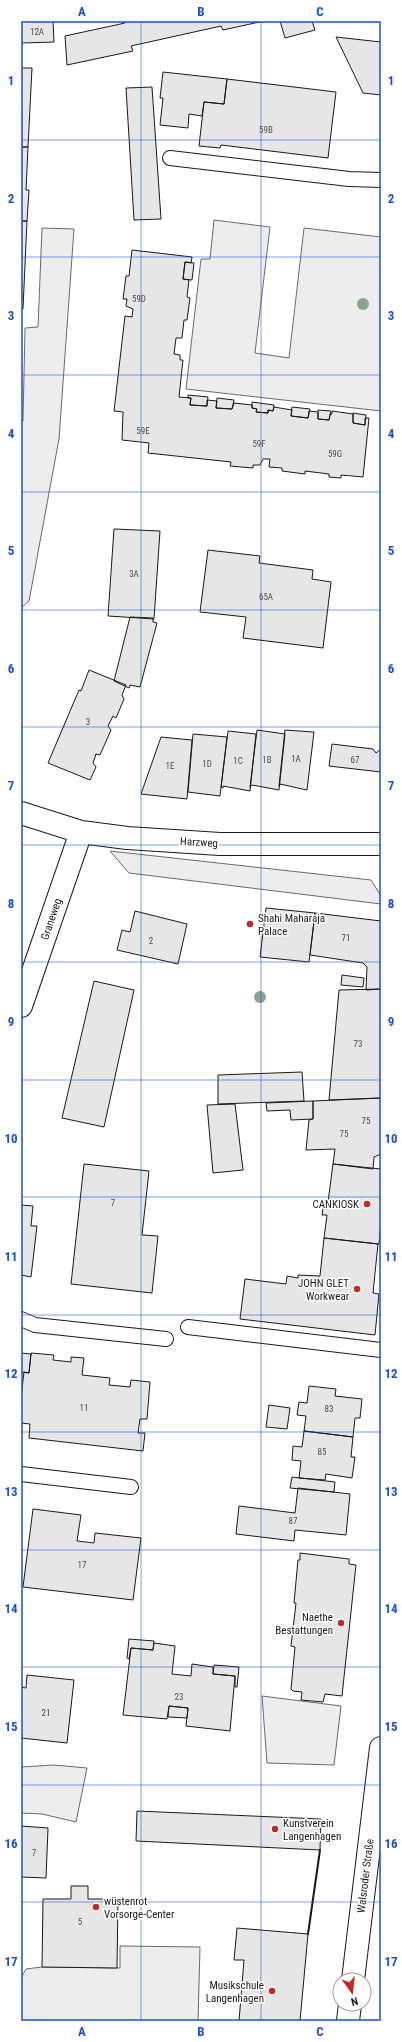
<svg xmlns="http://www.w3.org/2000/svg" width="402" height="2042" font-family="'Roboto Condensed',sans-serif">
  <rect width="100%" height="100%" fill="#fff"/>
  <path fill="#ededed" stroke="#6a6a6a" d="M214,220L270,227L255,353L289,358L304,228L381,237V411L186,389L201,259H210Z
    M42,228L74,229L59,439L29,601L21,608V421H23L25,328L38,327Z
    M110,851L371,880L381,896V904L129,873Z
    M262,1696L341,1706L334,1765L267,1763Z
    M54,1765L87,1768L76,1822L42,1814L21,1813V1767Z
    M120,1946L200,1947L198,2021H21V1978L26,1969L42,1967L120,1968Z"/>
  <path fill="#e6e6e6" stroke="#1a1a1a" d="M21,21H53L54,42L21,43Z
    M124,21H264L223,30L221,26L131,46L133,51L67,65L65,36L125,23Z
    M280,21H312L315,30L285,38Z
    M336,37L381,42V95L363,93Z
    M21,68H32L28,147H21Z
    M163,72L227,79L224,104L204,102L202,116L189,114L188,128L160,125L163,98H160Z
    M227,79L336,92L328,158L221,145L220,148L199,146L204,102L224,104Z
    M152,87L161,219L134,220L126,88Z
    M21,147H28L26,190H29L27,221H21Z
    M21,221H27L23,309H21Z
    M132,250L192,257L191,263L185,262L183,279L189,280L187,297L190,298L187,320H184L182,338H176L174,354L180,355V360H183L179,397L191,398L190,405L207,406V400L217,401L216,408L232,409L234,403L252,405V408L257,409L256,412L268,413V410L273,411L274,407L292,410L291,416L308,418L309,411L318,412V419L329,420L330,414H332V411L353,414V423L365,425V418H369L363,477L341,475V478L329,477V474L305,471V474L282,471V468L269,467L270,459H263L260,465H253V468L230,466L231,462L148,453L149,443L122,440L123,412L114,411L125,316L132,317L133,309L126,306L127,299H123L126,276H129Z
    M185,262L194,263L192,280L183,279Z
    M188,395L208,397L207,406L190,405L191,398H188Z
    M217,398L234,400L232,409L216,408Z
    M252,402L274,405L273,411L268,410V413L256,412L257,409L252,408Z
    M292,407L310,409L308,418L291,416Z
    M318,410L331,411L329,420L318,419Z
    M353,413L366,415L365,425L353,423Z
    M114,529L160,531L154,619L108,616Z
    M208,550L260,556L259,563L313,570L312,579L331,582L323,648L243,638L246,617L200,612Z
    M130,617L153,618V622L157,623L140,687L130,685L129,688L114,681Z
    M89,670L126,685L122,695L124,699L116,718L113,716L108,726L111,730L100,755L96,754L93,763L96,767L90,780L48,763L79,690L81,691Z
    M257,730L285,734L279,790L252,785L250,787Z
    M285,730L314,732L307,790L280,784L279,786Z
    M228,731L256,734L250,791L223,786V788L221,787Z
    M193,734L227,737L220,796L188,792Z
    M161,737L192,740L187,799L141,794Z
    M332,744L373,749L376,753L381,749V772L329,766Z
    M266,908L315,913L309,962L260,957Z
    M135,911L187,924L178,964L117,950L122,930L130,932Z
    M315,913L381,921V989L366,990L367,967L363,963L310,955Z
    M342,975L364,978L363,987L341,985Z
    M94,981L134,990L104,1127L62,1118Z
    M381,989V1098L329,1100L339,990Z
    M302,1072L304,1101L218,1104V1075Z
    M381,1098V1154L374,1157L373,1169L333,1164L335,1149L306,1150L309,1120L313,1119V1101Z
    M313,1101V1119L291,1120L290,1110L267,1111L266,1103Z
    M235,1104L243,1170L213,1173L207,1105Z
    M84,1164L149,1171L142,1235L158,1236L152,1293L71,1284Z
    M333,1164L381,1169V1222L379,1244L324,1238L327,1215H322L324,1202H328Z
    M21,1205L33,1206L31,1226H37L31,1277L21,1275Z
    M324,1238L378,1244L373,1293L379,1294L375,1335L240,1319L245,1279L286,1284L287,1276L298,1278V1275L320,1276Z
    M21,1353L31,1354L29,1373L21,1372Z
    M31,1353L54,1355L53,1360L71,1362V1357L84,1358L82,1375L110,1378L109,1385L130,1387L131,1380L150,1382L147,1419H140L138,1433H145L143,1451L29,1438L30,1424L21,1423V1398L24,1372L29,1373Z
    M309,1386L336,1389L335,1396L362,1399L360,1418H355L353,1437L304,1431L306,1416L297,1415L299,1402L307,1403Z
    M269,1405L290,1408L287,1429L266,1427Z
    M304,1431L353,1437L351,1457H355L352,1478L326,1474L325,1480L299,1478L301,1461L292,1460L293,1446L302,1447Z
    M292,1477L335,1482L334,1492L290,1488Z
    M298,1488L350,1494L346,1535L295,1530L294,1541L236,1534L239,1506L295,1513Z
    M33,1509L81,1515L77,1541L94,1543L95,1533L141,1538L133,1600L23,1587Z
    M300,1553L349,1559V1564L356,1565L342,1696L325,1694L323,1702L301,1700L302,1692L293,1691L291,1689L295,1647L291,1646L296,1603H294L298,1560H300Z
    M129,1639L154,1641L153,1650L131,1648L129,1659L127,1658Z
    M154,1643L175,1646L172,1674L191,1676L192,1664L213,1667V1674L235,1676L230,1731L186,1726L188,1708L169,1706L167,1719L123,1715L131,1648L153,1650Z
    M214,1665L239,1667L237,1687H235V1676L213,1674Z
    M27,1675L74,1680L67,1743L21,1738V1687L26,1688Z
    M169,1706L188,1708L187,1718L168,1717Z
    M137,1811L321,1819L320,1850L136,1841Z
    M21,1826L48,1828L46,1878L21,1877Z
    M71,1886H88V1899H118L117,1968L42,1967L43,1899H71Z
    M237,1928L308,1934L300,2021H239L244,1960H234Z"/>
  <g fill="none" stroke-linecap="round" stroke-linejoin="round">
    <g stroke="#1a1a1a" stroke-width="16">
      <path id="service" d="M170,158L349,179L381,180
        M21,1319L35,1325L166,1339
        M188,1327L381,1350
        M21,1474L131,1487"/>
    </g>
    <g stroke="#1a1a1a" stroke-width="24">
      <path id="minor" d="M21,813L81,832L127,838L220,844H381
        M21,1006L81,832"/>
    </g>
    <g stroke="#1a1a1a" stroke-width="24">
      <path id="secondary" d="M353,1980L381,1748
        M348,2021L350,2004"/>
    </g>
    <use href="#service" stroke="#fff" stroke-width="14"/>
    <use href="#minor" stroke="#fff" stroke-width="22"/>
    <use href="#secondary" stroke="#fff" stroke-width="22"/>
    <path stroke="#1a1a1a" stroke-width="2" d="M308,1934L320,1850"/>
  </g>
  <g fill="#8aa48f">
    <circle cx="363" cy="304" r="6"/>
    <circle cx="260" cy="997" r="6"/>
  </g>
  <path fill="none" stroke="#1d4ed8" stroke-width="1" stroke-opacity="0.55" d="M141,21V2021M261,21V2021M21,140H381M21,257H381M21,375H381M21,492H381M21,610H381M21,727H381M21,845H381M21,962H381M21,1080H381M21,1197H381M21,1315H381M21,1432H381M21,1550H381M21,1667H381M21,1785H381M21,1902H381"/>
  <g fill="#c62828" stroke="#fff" stroke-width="1.5">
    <circle cx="250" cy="924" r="4"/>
    <circle cx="367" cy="1204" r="4"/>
    <circle cx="357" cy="1289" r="4"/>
    <circle cx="341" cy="1623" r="4"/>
    <circle cx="275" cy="1829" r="4"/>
    <circle cx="96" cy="1907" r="4"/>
    <circle cx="272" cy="1991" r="4"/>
  </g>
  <g text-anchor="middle" stroke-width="3" stroke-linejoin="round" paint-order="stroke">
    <g font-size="9" fill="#4d4d4d">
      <text x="37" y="35">12A</text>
      <text x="266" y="133">59B</text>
      <text x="139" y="302">59D</text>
      <text x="143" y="434">59E</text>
      <text x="259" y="447">59F</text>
      <text x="335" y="457">59G</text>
      <text x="134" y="577">3A</text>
      <text x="266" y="600">65A</text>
      <text x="88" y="725">3</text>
      <text x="296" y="762">1A</text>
      <text x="267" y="763">1B</text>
      <text x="355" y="763">67</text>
      <text x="238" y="764">1C</text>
      <text x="207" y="767">1D</text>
      <text x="170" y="769">1E</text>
      <text x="346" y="941">71</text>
      <text x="151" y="944">2</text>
      <text x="358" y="1047">73</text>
      <text x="366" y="1124">75</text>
      <text x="344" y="1137">75</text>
      <text x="113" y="1206">7</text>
      <text x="84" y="1411">11</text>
      <text x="329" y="1412">83</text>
      <text x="322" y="1455">85</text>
      <text x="293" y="1524">87</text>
      <text x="82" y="1568">17</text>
      <text x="179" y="1700">23</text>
      <text x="46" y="1716">21</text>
      <text x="34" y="1856">7</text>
      <text x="80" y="1925">5</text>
    </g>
    <g font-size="11" fill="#1a1a1a" stroke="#fff">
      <text transform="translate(199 842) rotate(3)" y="4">Harzweg</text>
      <text transform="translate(51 919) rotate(-71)" y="4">Graneweg</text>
      <text transform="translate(365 1876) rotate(-83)" y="4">Walsroder Straße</text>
    </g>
    <g font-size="11" fill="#1a1a1a" stroke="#fff" text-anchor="end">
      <text x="258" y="922" text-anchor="start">Shahi Maharaja<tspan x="258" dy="13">Palace</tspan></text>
      <text x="359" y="1208">CANKIOSK</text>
      <text x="349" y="1287">JOHN GLET<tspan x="349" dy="13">Workwear</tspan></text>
      <text x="333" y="1621">Naethe<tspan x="333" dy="13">Bestattungen</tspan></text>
      <text x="283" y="1827" text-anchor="start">Kunstverein<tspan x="283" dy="13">Langenhagen</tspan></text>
      <text x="104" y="1905" text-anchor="start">wüstenrot<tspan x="104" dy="13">Vorsorge-Center</tspan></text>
      <text x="264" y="1989">Musikschule<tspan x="264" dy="13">Langenhagen</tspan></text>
    </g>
  </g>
  <rect width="402" height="2042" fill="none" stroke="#ffffff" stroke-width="44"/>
  <g transform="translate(352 1992) rotate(165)"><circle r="19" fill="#ffffff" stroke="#a3a3a3"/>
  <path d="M0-3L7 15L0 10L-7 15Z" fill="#c62828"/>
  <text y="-6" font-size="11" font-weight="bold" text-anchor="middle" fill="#1a1a1a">N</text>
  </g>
  <rect x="22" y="22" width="358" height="1998" fill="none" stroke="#1d4ed8" stroke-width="1.5"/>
  <g font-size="13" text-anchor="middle" font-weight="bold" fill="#1d4ed8">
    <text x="82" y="16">A</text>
    <text x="201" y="16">B</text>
    <text x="320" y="16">C</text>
    <text x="11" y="85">1</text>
    <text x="391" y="85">1</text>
    <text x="11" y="203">2</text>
    <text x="391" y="203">2</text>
    <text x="11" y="320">3</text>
    <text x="391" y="320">3</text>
    <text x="11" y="438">4</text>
    <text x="391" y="438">4</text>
    <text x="11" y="555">5</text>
    <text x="391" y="555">5</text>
    <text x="11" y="673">6</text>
    <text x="391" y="673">6</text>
    <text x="11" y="790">7</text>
    <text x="391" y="790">7</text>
    <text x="11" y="908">8</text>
    <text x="391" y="908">8</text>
    <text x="11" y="1026">9</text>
    <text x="391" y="1026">9</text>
    <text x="11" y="1143">10</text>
    <text x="391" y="1143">10</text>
    <text x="11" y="1261">11</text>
    <text x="391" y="1261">11</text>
    <text x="11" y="1378">12</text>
    <text x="391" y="1378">12</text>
    <text x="11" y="1496">13</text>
    <text x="391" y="1496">13</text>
    <text x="11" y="1613">14</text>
    <text x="391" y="1613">14</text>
    <text x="11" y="1731">15</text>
    <text x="391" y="1731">15</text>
    <text x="11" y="1848">16</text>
    <text x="391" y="1848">16</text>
    <text x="11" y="1966">17</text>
    <text x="391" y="1966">17</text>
    <text x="82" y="2036">A</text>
    <text x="201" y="2036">B</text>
    <text x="320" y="2036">C</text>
  </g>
</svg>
